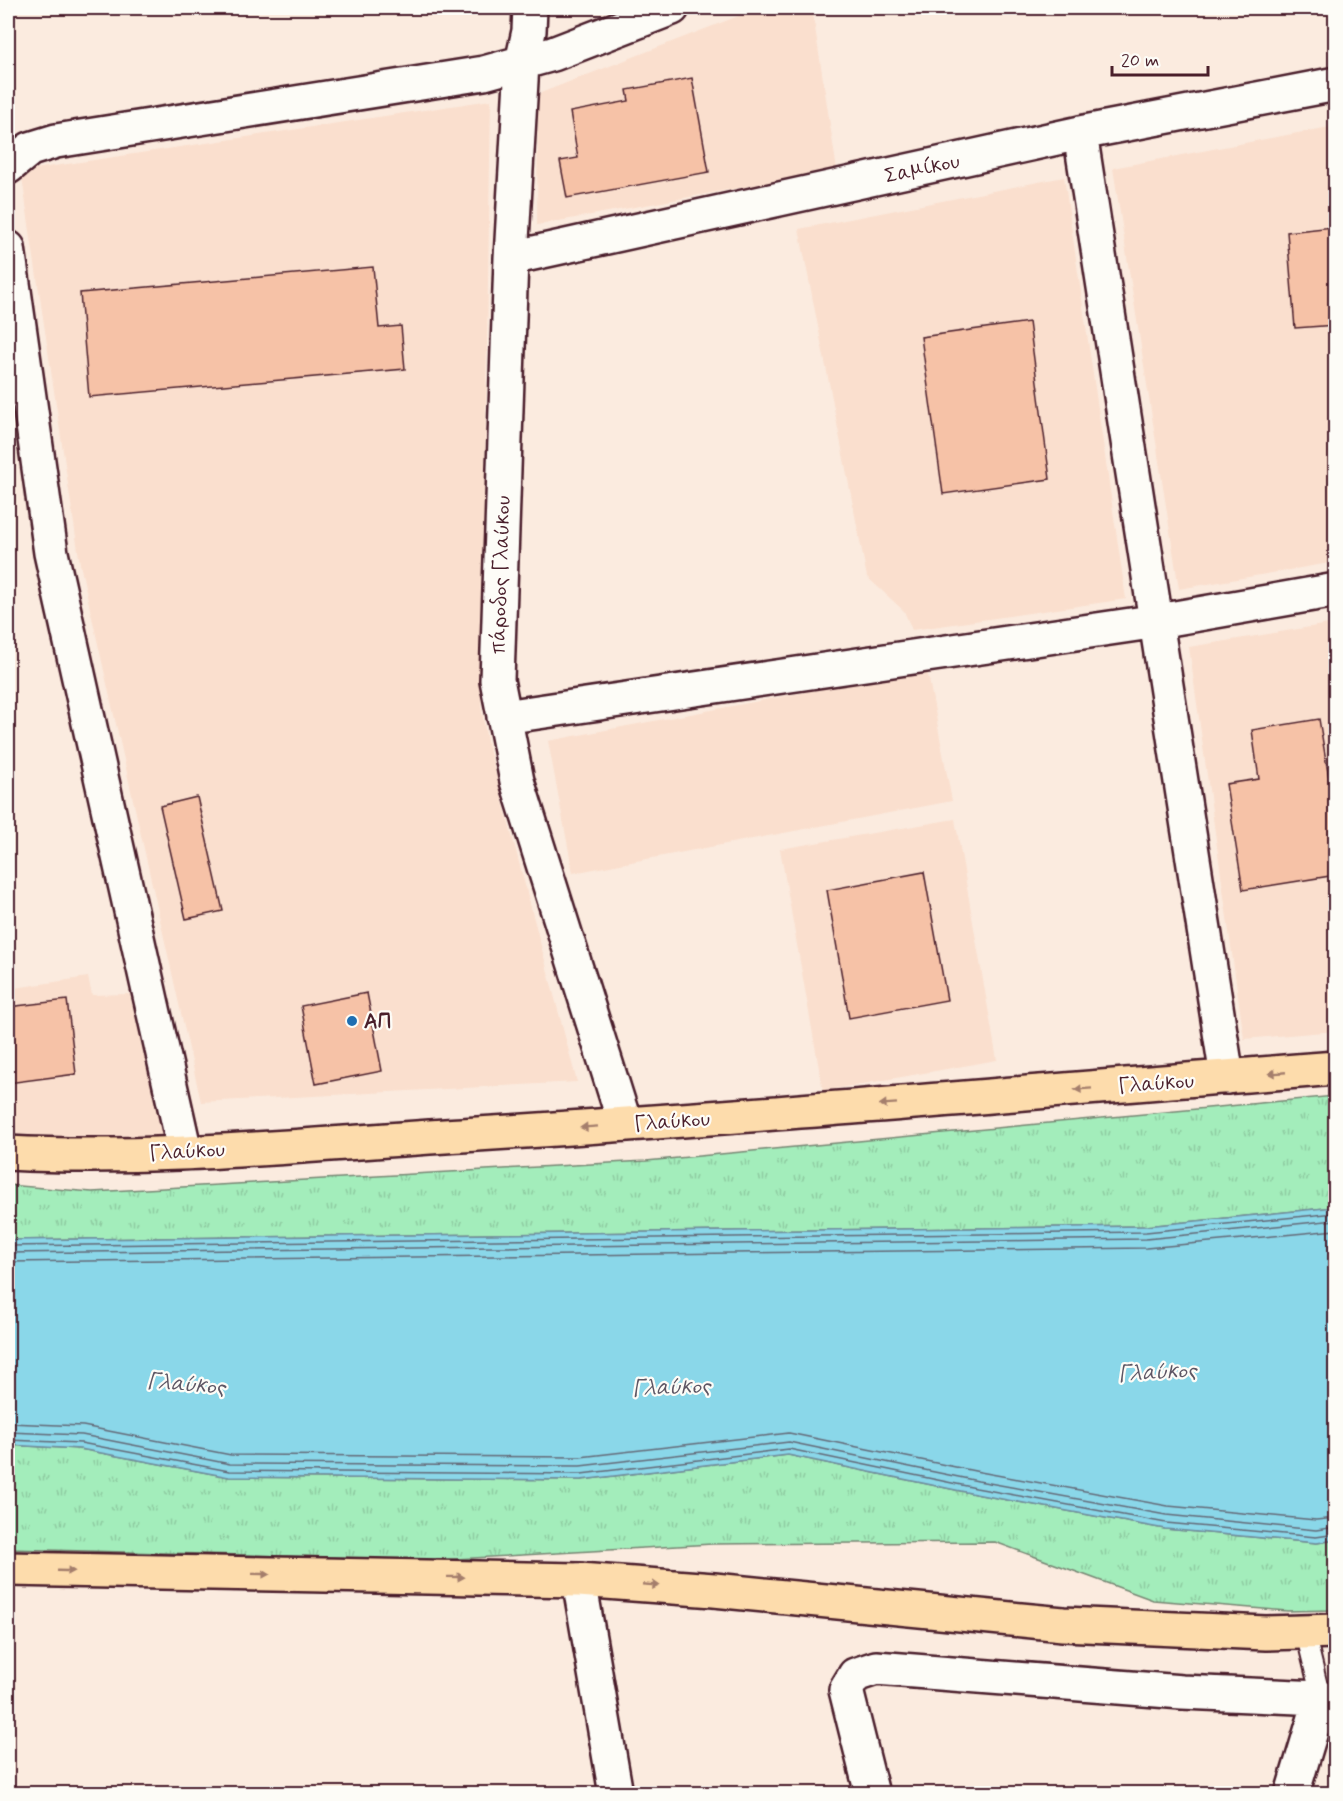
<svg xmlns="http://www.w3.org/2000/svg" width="1343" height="1801" font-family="Mynerve,sans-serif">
  <defs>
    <pattern id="grass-tufts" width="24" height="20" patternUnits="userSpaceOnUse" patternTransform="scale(1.5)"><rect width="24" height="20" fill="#a3edbb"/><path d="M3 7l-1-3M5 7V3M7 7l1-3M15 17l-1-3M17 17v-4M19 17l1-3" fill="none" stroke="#8ecba1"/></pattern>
  </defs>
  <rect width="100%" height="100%" fill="#fbebdf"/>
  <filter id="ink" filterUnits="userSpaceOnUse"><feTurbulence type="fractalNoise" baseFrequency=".0167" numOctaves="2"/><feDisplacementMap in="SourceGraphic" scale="12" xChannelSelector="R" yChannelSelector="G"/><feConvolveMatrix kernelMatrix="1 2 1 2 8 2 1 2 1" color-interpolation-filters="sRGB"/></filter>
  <g filter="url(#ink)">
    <path fill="#fadfce" d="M759,8H812L837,170L537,225L538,94Z
      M491,100L481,706L487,741L577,1082L201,1102L80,564L21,171Z
      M1335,126V562L1179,589L1113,168Z
      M1064,177L1126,599L912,630L904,611L867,577L799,229Z
      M1335,623V1031L1244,1039L1189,647Z
      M927,669L952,801L573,873L548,741Z
      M955,819L997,1060L823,1091L780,849Z
      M88,977L92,995L130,994L166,1148H8V989Z"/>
    <path fill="url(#grass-tufts)" stroke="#768673" stroke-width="1.5" d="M1335,1096V1207L1146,1226L8,1240V1185L92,1192L646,1161Z
      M8,1445L80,1449L229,1477L581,1480L788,1455L975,1494L1165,1529L1317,1543L1335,1540L1336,1610L1287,1611L1153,1600L995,1542L712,1544L438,1560L8,1549Z"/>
    <path fill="#8ad7e9" stroke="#708d9d" stroke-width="1.5" d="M1335,1207V1540L1317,1543L1165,1529L975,1494L788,1455L581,1480L229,1477L80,1449L8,1445V1240L1146,1226Z"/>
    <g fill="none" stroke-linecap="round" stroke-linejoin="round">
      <path stroke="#646977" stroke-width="1.5" d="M8,1246L1146,1232L1336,1213
        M8,1253L1146,1239L1336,1220
        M8,1262L1146,1248L1336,1230
        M8,1423L83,1426L231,1455L580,1457L789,1433L980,1472L1168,1506L1316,1520L1336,1518
        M8,1432L82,1435L230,1464L580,1466L789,1442L978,1481L1166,1515L1316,1530L1336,1527
        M8,1440L81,1443L229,1471L581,1474L789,1449L976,1488L1166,1523L1316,1537L1336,1534"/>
    </g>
    <path fill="#f6c2a7" stroke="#4a1f2b" stroke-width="1.5" d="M692,78L709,172L567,198L560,161L578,158L570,112L629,101L627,90Z
      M1333,227L1336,325L1295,328L1287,232Z
      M373,267L379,328L401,326L405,369L89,397L80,293Z
      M1029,322L1050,479L943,494L921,337Z
      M1319,719L1336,820V875L1243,890L1226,784L1259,779L1252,730Z
      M197,797L223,911L186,919L160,806Z
      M924,872L947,1000L849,1018L827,890Z
      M367,993L382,1071L316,1084L301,1006Z
      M67,1000L76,1074L8,1083V1007Z"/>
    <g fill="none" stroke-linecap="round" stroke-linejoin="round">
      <g stroke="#4a1f2b" stroke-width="22">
        <path id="service" d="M1305,1632L1321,1698L1336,1729"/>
      </g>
      <g stroke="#4a1f2b" stroke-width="38">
        <path id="minor" d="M530,8L529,31L522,63L511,258L497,680L517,781L625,1124
          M1080,133L1227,1077
          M8,167L30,149L56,141L484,73L553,54L672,8
          M8,248L51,553L185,1152
          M511,258L1080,133L1336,84
          M504,717L1158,621L1336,590
          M579,1580L616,1794
          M872,1794L846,1690L855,1675L876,1668L1182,1692L1321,1698L1292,1794"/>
      </g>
      <g stroke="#4a1f2b" stroke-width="38">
        <path id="primary" d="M8,1153C159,1161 311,1144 462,1135C753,1117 1044,1091 1336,1068
          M8,1569L579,1580L714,1590L1063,1624L1266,1633L1336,1631"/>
      </g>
      <use href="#service" stroke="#fdfcf7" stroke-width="18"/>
      <use href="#minor" stroke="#fdfcf7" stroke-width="33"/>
      <use href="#primary" stroke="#fddcac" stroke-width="33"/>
    </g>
    <defs><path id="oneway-solid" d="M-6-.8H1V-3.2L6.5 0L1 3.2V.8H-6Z" transform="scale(1.5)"/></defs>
    <g fill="#a47e6c">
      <use href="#oneway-solid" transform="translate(1277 1073) rotate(175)"/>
      <use href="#oneway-solid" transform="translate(1083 1089) rotate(176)"/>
      <use href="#oneway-solid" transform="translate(888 1104) rotate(176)"/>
      <use href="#oneway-solid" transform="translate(589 1127) rotate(176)"/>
      <use href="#oneway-solid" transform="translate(66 1571) rotate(2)"/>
      <use href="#oneway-solid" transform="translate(261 1574) rotate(1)"/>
      <use href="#oneway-solid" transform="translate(456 1577) rotate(1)"/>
      <use href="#oneway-solid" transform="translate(651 1585) rotate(5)"/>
    </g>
  </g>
  <circle fill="#1f6fb2" stroke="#fdfcf7" stroke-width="2" cx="352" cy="1021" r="6"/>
  <g text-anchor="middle" stroke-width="4.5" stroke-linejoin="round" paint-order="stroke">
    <g font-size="21" fill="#4a1f2b" stroke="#fdfcf7">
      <text transform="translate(922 168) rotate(-12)" y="7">Σαμίκου</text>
      <text transform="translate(500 575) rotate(-88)" y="7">πάροδος Γλαύκου</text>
      <text transform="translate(1156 1083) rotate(-4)" y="7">Γλαύκου</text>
      <text transform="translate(672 1121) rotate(-4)" y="7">Γλαύκου</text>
      <text transform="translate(187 1151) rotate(-3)" y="7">Γλαύκου</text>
    </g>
    <g font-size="21" font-weight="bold" fill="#4a1f2b" stroke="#fdfcf7" text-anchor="start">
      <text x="364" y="1028">ΑΠ</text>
    </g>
    <g font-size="22" font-style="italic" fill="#5d5664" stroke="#fdfcf7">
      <text transform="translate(1157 1371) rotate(-3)" y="8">Γλαύκος</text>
      <text transform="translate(186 1383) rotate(5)" y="8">Γλαύκος</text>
      <text transform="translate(671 1386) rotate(-2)" y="8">Γλαύκος</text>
    </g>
  </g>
  <rect width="1343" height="1801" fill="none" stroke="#fdfcf7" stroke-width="30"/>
  <rect x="15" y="15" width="1313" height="1771" fill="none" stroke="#4a1f2b" stroke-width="2" filter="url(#ink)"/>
  <path d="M1112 66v9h96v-9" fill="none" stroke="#4a1f2b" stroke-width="3"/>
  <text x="1121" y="66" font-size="18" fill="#4a1f2b" stroke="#fdfcf7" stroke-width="4.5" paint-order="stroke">20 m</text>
</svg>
